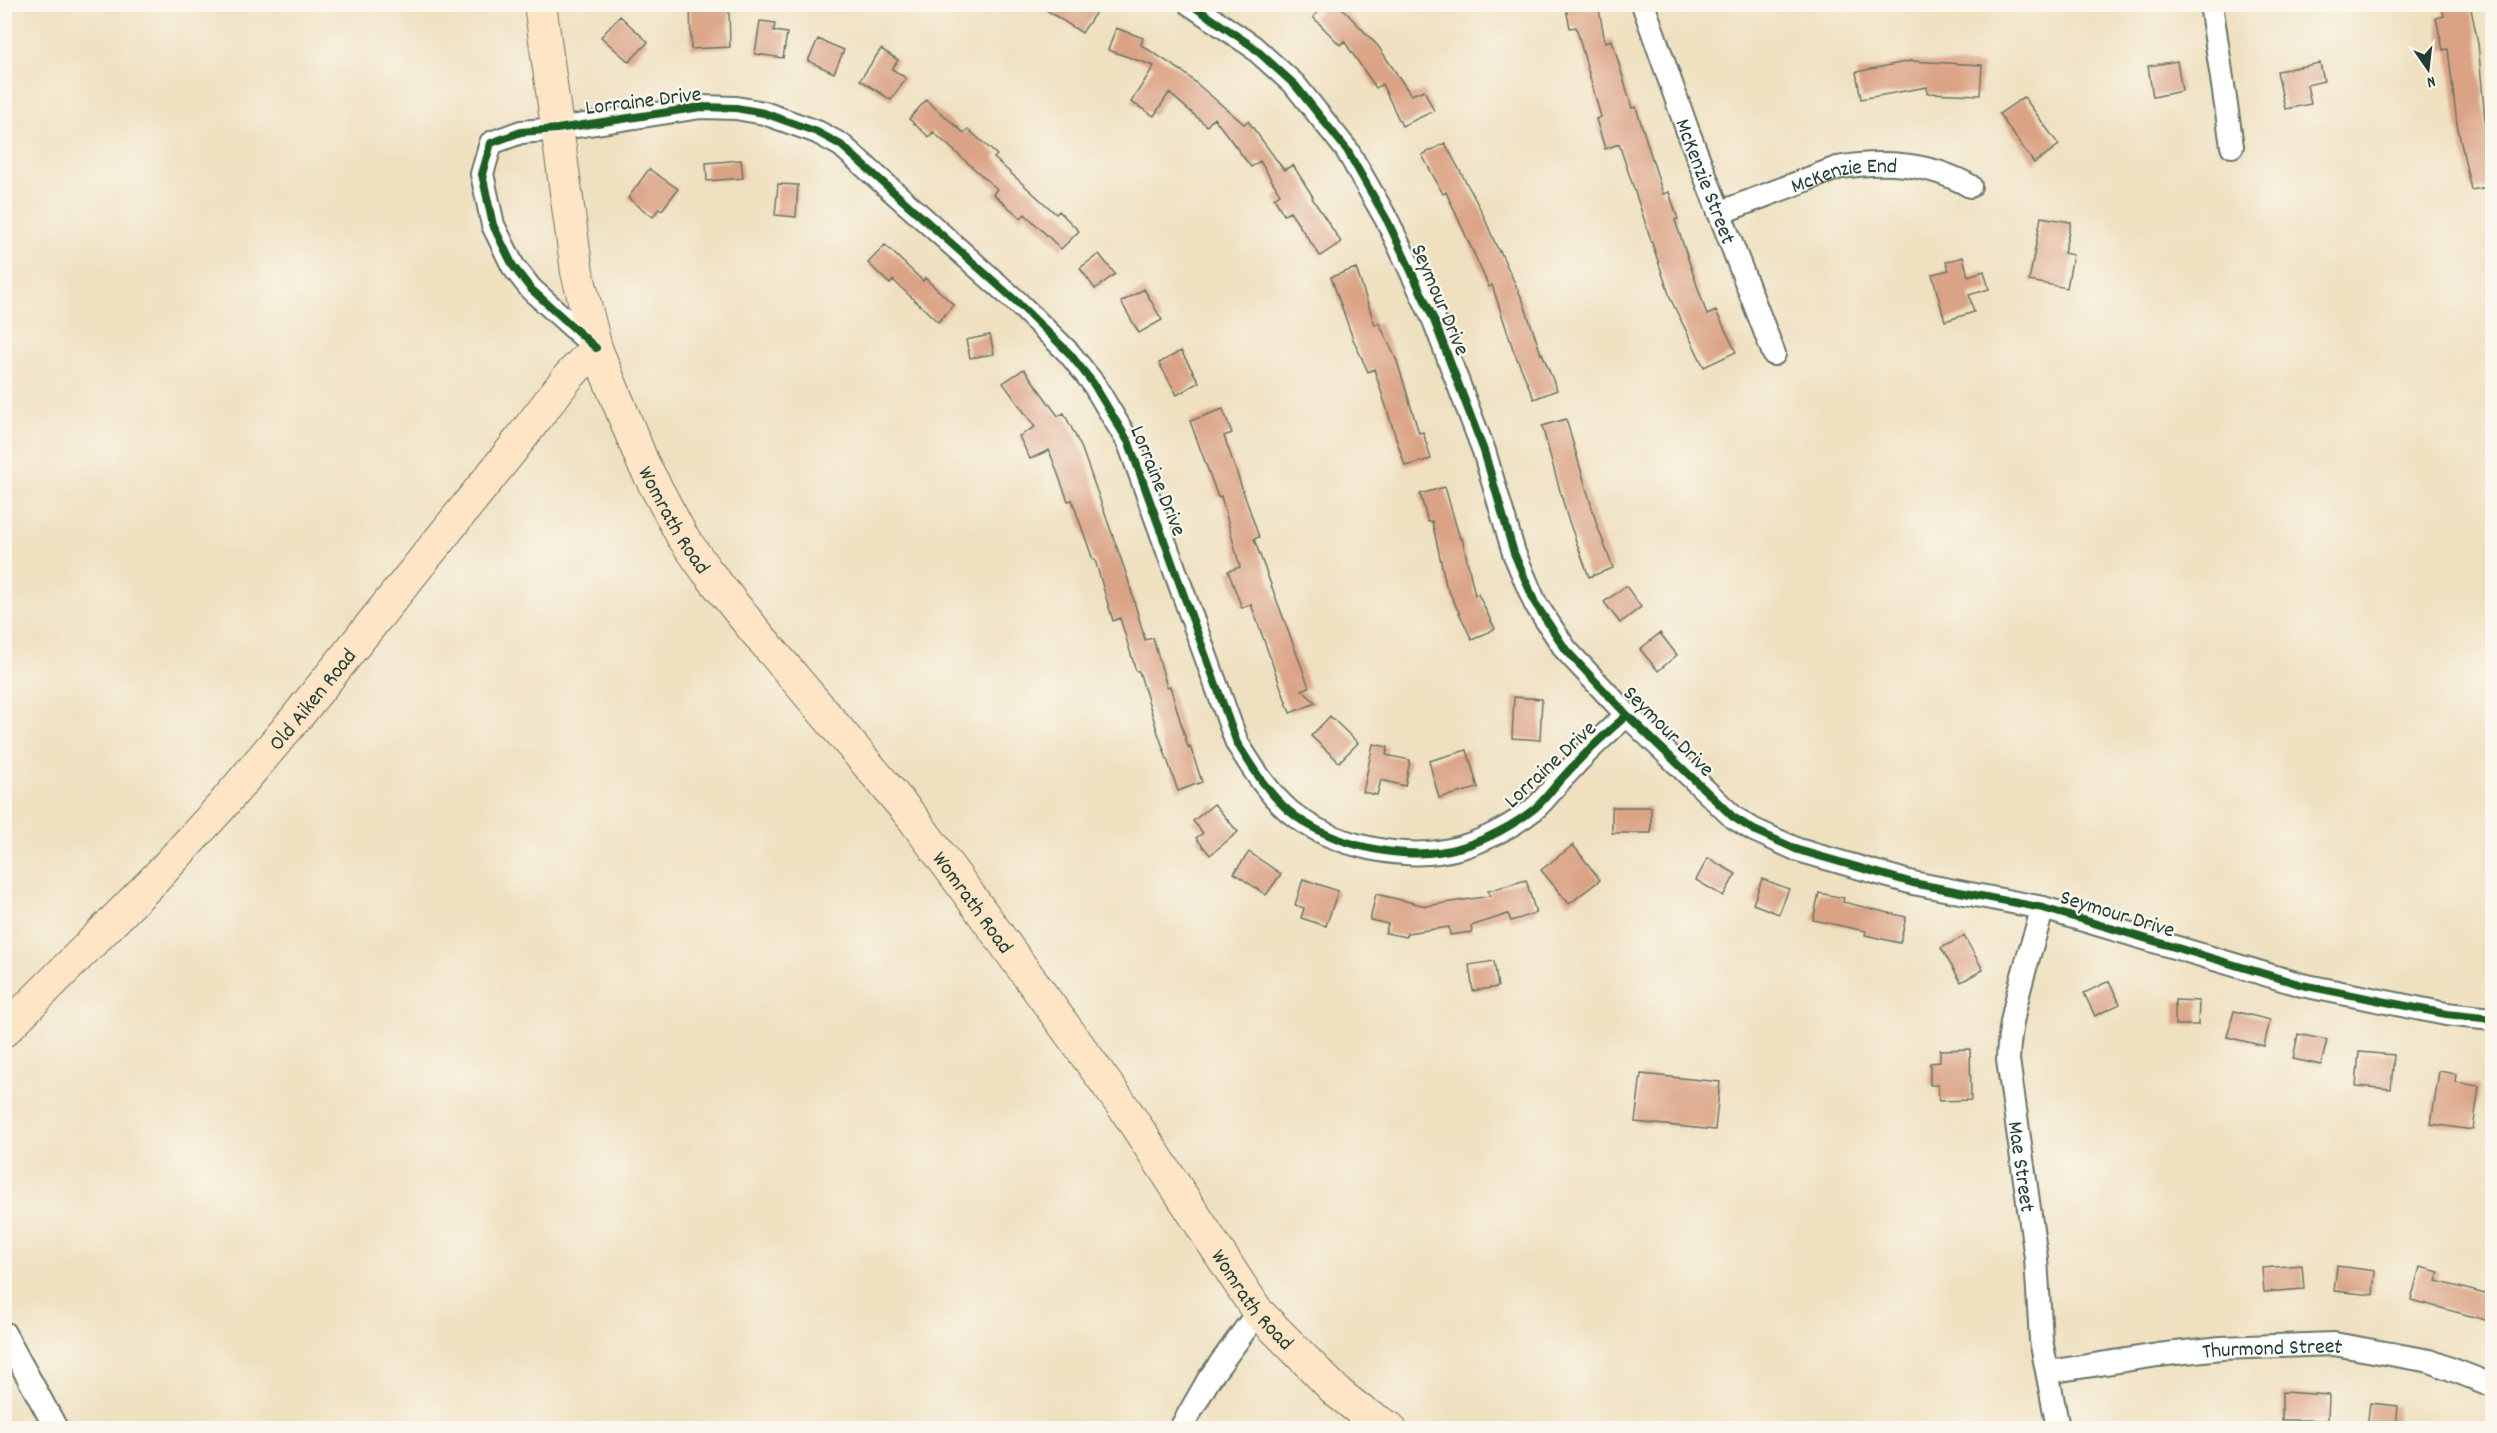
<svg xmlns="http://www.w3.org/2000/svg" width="2497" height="1433" font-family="Dekko,sans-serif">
  <rect width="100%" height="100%" fill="#fbf7ec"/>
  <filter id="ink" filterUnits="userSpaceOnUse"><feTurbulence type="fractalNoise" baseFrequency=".0167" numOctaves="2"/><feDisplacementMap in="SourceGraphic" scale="12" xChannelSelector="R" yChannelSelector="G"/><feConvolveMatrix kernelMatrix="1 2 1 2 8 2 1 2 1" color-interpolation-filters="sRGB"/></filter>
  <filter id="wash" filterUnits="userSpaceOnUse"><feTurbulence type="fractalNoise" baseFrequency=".008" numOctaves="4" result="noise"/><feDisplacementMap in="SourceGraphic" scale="24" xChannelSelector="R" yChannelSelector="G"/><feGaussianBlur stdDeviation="1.35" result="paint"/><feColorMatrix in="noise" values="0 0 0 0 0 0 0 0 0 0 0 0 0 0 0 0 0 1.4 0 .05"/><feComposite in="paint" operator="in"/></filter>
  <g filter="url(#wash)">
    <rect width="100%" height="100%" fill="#efe0c0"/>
    <g id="blocks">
      <path fill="#dba385" d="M690,4H715V10L729,9L730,47L691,49Z
        M1037,4H1084L1096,12L1082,33Z
        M1327,4H1338L1378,46L1411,95L1424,90L1434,111L1402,126L1382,84L1376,88L1344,41L1340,45L1313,17Z
        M1565,4H1598L1605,42L1612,40L1632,108L1636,107L1663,194L1669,192L1678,219L1675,220L1707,315L1716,311L1736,352L1704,367L1671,300L1619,144L1605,149L1596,119L1601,117L1576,27L1570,28Z
        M2441,4H2470L2478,43L2485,120L2493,155V186L2471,190L2457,124L2448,49L2443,50L2436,18L2444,16Z
        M620,16L648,42L629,62L601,37Z
        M760,21L775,23L774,31L787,33L783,58L755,54Z
        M1116,28L1143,38L1141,45L1182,71L1244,124L1248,121L1284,170L1293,165L1313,197L1312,198L1341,242L1320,256L1290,212L1284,215L1274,198L1280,194L1260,161L1251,167L1214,118L1207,126L1169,93L1154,116L1131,102L1154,66L1108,50Z
        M818,39L844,50L834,73L808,61Z
        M881,49L898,60L892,69L906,78L891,100L860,80Z
        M1910,61L1982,65L1980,95L1927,93V87L1861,99L1856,72Z
        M2177,61L2182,91L2153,97L2148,66Z
        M2320,63L2324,81L2307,85L2311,104L2285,109L2277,71Z
        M2024,97L2059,145L2034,163L1999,114Z
        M926,100L964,133L968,129L997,155L994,158L1056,214L1059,211L1079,231L1061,249L1025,214L1021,218L993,194L997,189L933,132L929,137L909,119Z
        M1445,143L1481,210L1499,252L1500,251L1523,301L1541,354L1542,353L1557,390L1534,399L1513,349L1492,285L1489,287L1446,192L1443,194L1422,155Z
        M741,160L743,178L707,181L706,163Z
        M649,169L678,189L662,210L659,208L653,217L628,198Z
        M778,184L798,185L796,217L775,215Z
        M2041,217L2071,222L2064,253L2073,255L2067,288L2029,281Z
        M885,245L923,281L925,278L954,305L938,322L893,280L890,284L868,263Z
        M1099,254L1115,274L1095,289L1080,268Z
        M1963,257L1968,276L1984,271L1989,289L1969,295L1974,312L1945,321L1932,274L1949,270L1946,262Z
        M1356,268L1375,325L1379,323L1397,361L1419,433L1423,432L1431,459L1405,466L1374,369L1368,372L1353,339L1331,277Z
        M1144,289L1162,320L1139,333L1121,302Z
        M990,335L994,354L970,358L966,340Z
        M1181,351L1199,382L1177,395L1159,363Z
        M1024,369L1058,416L1064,413L1082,449L1127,576L1145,640L1153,638L1167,687L1170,686L1188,747L1190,746L1202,782L1178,791L1157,730L1139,671H1136L1120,618L1113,621L1095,560H1093L1072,500L1068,501L1049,450L1030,459L1019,436L1035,427L1003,383Z
        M1223,409L1232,433L1224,436L1259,537L1254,539L1309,687L1302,690L1316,703L1290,713L1251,604L1242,608L1228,571L1240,567L1221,496L1218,497L1190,421Z
        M1566,419L1597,525L1613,568L1589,577L1567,516L1542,426Z
        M1445,487L1460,539L1462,538L1475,595L1478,594L1495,629L1472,640L1446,585L1432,521L1428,522L1420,494Z
        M1626,586L1641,607L1620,623L1604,602Z
        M1660,633L1677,655L1658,671L1640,649Z
        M1514,697L1542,699L1540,740L1512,738Z
        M1330,716L1358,743L1339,762L1311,736Z
        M1373,744L1388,747L1386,755L1410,760L1405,786L1381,780L1377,795L1363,792Z
        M1467,750L1478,788L1439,798L1429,761Z
        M1214,804L1238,832L1210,855L1196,838L1203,833L1193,821Z
        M1612,807H1651V833H1612Z
        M1573,845L1600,880L1569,904L1541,870Z
        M1249,852L1281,874L1266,895L1234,873Z
        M1708,858L1736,874L1723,896L1696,880Z
        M1303,879L1338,891L1326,926L1301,918L1304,908L1295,905Z
        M1762,879L1789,889L1779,914L1753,904Z
        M1526,880L1536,913L1511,921L1508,914L1471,926L1472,932L1450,935L1449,927L1407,933L1406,937L1385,933L1388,924L1370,920L1376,894L1426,906L1490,896L1488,891Z
        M1819,893L1844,898L1843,902L1906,917L1900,943L1865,935L1866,931L1813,920Z
        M1964,936L1983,970L1961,982L1941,948Z
        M1494,961L1498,987L1473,991L1469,965Z
        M2109,981L2120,1004L2095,1016L2084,993Z
        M2175,1000L2199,1001L2198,1025H2175Z
        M2234,1011L2270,1020L2264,1046L2227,1037Z
        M2298,1034L2327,1040L2321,1065L2293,1059Z
        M1970,1049L1971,1100L1939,1101L1938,1085H1930V1063L1940,1062V1050Z
        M2359,1052L2394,1055L2391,1089L2356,1086Z
        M2439,1071L2456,1074L2455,1082L2479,1086L2473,1130L2431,1124Z
        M1641,1074L1720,1082L1715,1130L1635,1122Z
        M2302,1265L2304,1289L2264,1292L2262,1268Z
        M2337,1266L2375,1271L2373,1295L2334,1291Z
        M2420,1267L2439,1272L2436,1281L2493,1296V1322L2411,1300Z
        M2282,1392L2329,1395L2328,1420H2282Z
        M2370,1403L2398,1406L2396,1428H2367Z"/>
    </g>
  </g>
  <g filter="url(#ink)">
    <use href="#blocks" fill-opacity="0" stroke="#687665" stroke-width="1.5"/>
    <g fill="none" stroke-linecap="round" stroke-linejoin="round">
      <g stroke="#687665" stroke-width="26">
        <g id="street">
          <path d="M1190,4L1252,46L1295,85L1347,150L1388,222L1434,320L1484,451L1514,553L1535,603L1566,650L1627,715L1733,817L1754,830L1798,850L1913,883L2043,908L2302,985L2446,1014L2492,1019"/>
          <path id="s1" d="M1643,4L1687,129L1774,354"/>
          <path d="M2211,4L2232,146"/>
          <path id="s2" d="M1719,213L1837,168C1882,160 1930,163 1970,186"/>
          <path d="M596,348L531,289L513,266L493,225L482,174L491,143L521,132L557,129L701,107L736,108L764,113L817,132L841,145L1017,302L1069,353L1093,383L1129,443L1237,743C1252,767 1267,792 1289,811C1332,847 1408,863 1462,847C1486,840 1514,825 1534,809C1546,799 1554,786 1565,775C1584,754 1605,734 1627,715"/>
          <path id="s3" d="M2043,908C2029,955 2009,1013 2008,1060L2036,1258L2041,1340L2058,1428"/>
          <path d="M4,1333L56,1428"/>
          <path id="s4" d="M2048,1372L2158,1355L2221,1348L2334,1344L2430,1361L2492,1385"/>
          <path d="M1181,1428L1209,1379L1258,1312"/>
        </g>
      </g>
      <g stroke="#687665" stroke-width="34">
        <g id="secondary">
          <path id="s5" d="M540,4L577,272L596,348L643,463L682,536L706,570L755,631L912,817L954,874L1127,1112L1258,1312L1338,1393L1361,1411L1390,1428"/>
          <path id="s6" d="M4,1031L155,879L220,808L296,718L511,451L568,377L596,348"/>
        </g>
      </g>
      <use href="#street" stroke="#fff" stroke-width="22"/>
      <use href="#secondary" stroke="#fde5c5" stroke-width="32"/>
      <g stroke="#fbf7ec" stroke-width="11">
        <path id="cycleway" d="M1190,4L1252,46L1295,85L1347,150L1388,222L1434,320L1484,451L1514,553L1535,603L1566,650L1627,715L1733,817L1754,830L1798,850L1913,883L2043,908L2302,985L2446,1014L2492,1019
          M596,348L531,289L513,266L493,225L482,174L491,143L521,132L557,129L701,107L736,108L764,113L817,132L841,145L1017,302L1069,353L1093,383L1129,443L1237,743C1252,767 1267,792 1289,811C1332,847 1408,863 1462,847C1486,840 1514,825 1534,809C1546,799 1554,786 1565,775C1584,754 1605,734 1627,715"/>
      </g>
      <use href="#cycleway" stroke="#1b5e20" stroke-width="8"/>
    </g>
  </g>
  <g text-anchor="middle" stroke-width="4.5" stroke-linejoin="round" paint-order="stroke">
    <g font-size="22" fill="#1f3d34" stroke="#fbf7ec">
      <text transform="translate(643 99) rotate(-7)" y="8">Lorraine Drive</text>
      <text dy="8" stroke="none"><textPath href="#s2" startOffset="132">McKenzie End</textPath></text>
      <text dy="8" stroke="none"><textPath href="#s1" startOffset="188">McKenzie Street</textPath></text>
      <text transform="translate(1442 299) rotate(67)" y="8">Seymour Drive</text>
      <text transform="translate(1160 480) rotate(68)" y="8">Lorraine Drive</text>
      <text dy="8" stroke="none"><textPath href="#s5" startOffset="538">Womrath Road</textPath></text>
      <text dy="8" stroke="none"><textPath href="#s6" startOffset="453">Old Aiken Road</textPath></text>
      <text transform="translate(1670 730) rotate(45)" y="8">Seymour Drive</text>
      <text transform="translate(1549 763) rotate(-43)" y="8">Lorraine Drive</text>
      <text dy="8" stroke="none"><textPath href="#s5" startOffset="1024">Womrath Road</textPath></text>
      <text transform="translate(2118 912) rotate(17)" y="8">Seymour Drive</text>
      <text dy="8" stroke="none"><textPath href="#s3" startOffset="264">Mae Street</textPath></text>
      <text dy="8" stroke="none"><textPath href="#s5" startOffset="1510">Womrath Road</textPath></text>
      <text dy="8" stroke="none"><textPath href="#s4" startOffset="226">Thurmond Street</textPath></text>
    </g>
  </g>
  <rect width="2497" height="1433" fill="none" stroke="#fbf7ec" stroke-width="24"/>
  <g transform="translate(2428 69) rotate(166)" stroke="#fbf7ec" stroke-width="4.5" paint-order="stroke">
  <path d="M0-4.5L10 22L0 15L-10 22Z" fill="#1f3d34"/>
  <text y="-9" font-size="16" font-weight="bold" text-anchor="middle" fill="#1f3d34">N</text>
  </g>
</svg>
